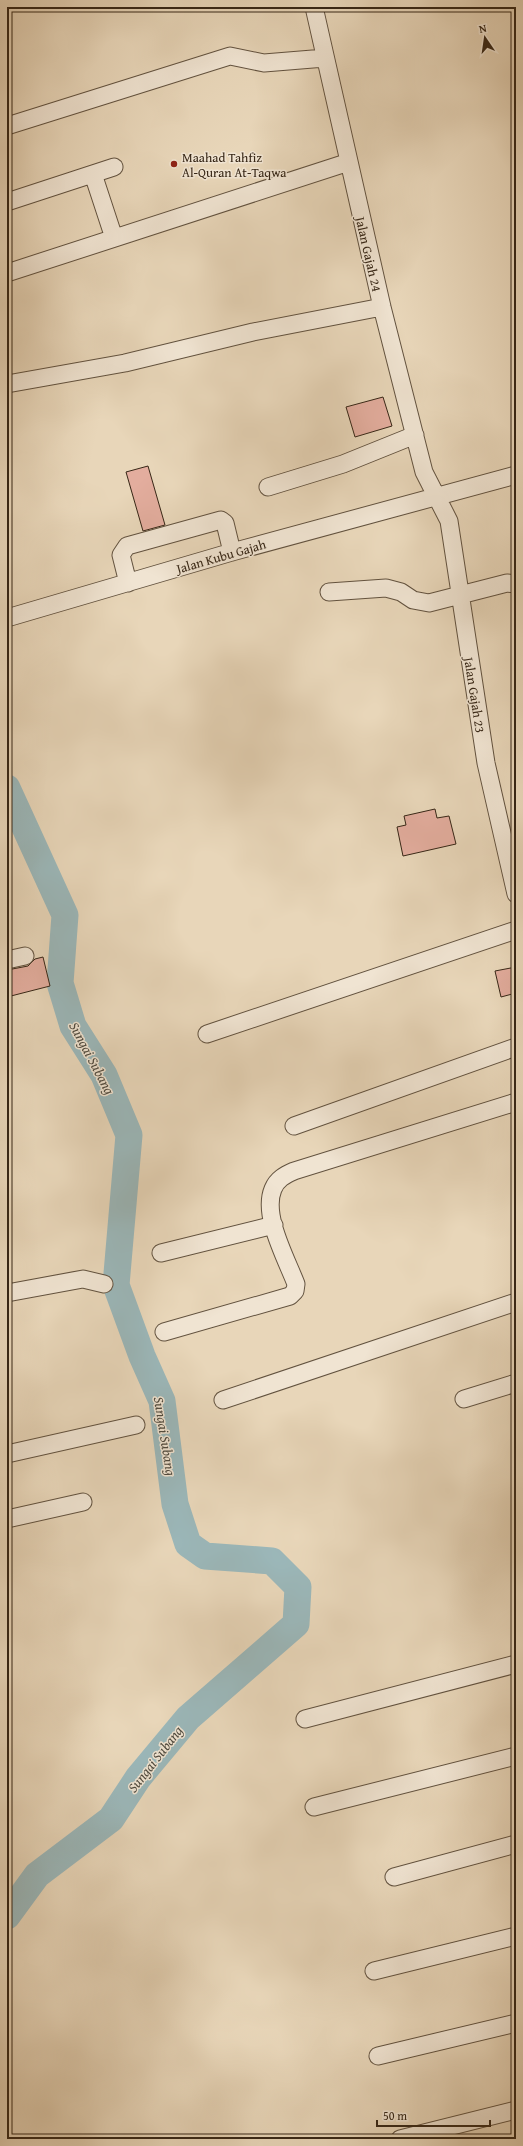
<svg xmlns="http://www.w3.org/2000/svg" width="523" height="2146" font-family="'Gentium Book Plus',serif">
  <rect width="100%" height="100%" fill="#e8d6b9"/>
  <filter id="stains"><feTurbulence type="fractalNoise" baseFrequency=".005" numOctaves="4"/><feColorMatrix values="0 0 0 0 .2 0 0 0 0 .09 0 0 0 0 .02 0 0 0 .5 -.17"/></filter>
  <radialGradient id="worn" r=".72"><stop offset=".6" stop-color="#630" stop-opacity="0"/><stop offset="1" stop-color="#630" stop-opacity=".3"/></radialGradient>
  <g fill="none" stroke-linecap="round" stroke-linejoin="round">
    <path stroke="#9bb7b9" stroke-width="27" d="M7,788L65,915L60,983L73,1026L104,1075L129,1135L116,1285L142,1356L162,1401L175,1504L188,1544L205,1556L272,1561L298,1587L296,1624L188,1718L138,1778L111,1819L37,1875L7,1916"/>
  </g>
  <path fill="#e3ad9e" stroke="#362616" d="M383,397L392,426L355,437L346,407Z
    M148,466L165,525L143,531L126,472Z
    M435,809L437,818L449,816L456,844L403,856L397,827L406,825L404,816Z
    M43,957L50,986L7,997V970L28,966L35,959Z
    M516,967V993L501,997L495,971Z"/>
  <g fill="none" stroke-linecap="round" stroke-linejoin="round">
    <g stroke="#62523f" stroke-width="19">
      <path id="minor" d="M314,7L382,307L424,472L449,521L486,763L516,894
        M7,126L230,56L264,63L325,58
        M93,174L114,238
        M7,202L114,167
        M7,273L349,162
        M7,384L125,363L253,332L382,307
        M268,487L343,464L415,435
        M128,583L121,555L127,546L221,520L225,523L232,552
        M329,592L386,588L401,592L413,600L429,603L507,583L516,584
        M7,618L232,552L516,475
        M7,960L25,956
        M207,1034L516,930
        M294,1126L516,1047
        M161,1253L274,1225
        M7,1293L83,1279L104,1284
        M164,1332L290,1296L295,1291L296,1284C286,1258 262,1215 273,1189C277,1179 285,1175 294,1171L516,1102
        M464,1399L516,1383
        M223,1400L516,1302
        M7,1454L136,1425
        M7,1519L83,1502
        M305,1719L516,1664
        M314,1807L516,1756
        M394,1877L516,1844
        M374,1971L516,1936
        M378,2056L516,2023
        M400,2139L516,2110"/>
    </g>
    <use href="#minor" stroke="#f0e4d2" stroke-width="17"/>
  </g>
  <circle fill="#8f2418" stroke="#f0e4d2" stroke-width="1.5" cx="174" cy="164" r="4"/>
  <g text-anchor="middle" stroke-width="3" stroke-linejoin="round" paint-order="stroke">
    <g font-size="13" fill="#362616" stroke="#f0e4d2" text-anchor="start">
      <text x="182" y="162">Maahad Tahfiz<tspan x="182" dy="15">Al-Quran At-Taqwa</tspan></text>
    </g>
    <g font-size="13" fill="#362616" stroke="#f0e4d2">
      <text transform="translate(369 254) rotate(77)" y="5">Jalan Gajah 24</text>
      <text transform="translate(221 556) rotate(-16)" y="5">Jalan Kubu Gajah</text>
      <text transform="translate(475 695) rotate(81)" y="5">Jalan Gajah 23</text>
    </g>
    <g font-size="14" font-style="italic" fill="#4f4a3f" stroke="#f0e4d2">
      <text transform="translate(92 1058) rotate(62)" y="5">Sungai Subang</text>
      <text transform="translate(165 1436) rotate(81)" y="5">Sungai Subang</text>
      <text transform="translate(155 1759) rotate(-52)" y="5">Sungai Subang</text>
    </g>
  </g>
  <rect width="523" height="2146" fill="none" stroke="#e8d6b9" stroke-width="24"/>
  <rect x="8" y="8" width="507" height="2130" fill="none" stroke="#362616" stroke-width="2"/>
  <rect x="12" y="12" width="499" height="2122" fill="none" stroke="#362616"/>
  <g transform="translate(485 38) rotate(347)" stroke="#f0e4d2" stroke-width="3" paint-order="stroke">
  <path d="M0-3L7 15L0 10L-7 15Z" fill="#362616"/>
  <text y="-6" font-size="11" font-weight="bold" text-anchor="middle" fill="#362616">N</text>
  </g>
  <path d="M377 2120v6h113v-6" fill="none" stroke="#362616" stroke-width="2"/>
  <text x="383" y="2120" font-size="12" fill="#362616" stroke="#f0e4d2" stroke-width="3" paint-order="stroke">50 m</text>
  <rect width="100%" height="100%" filter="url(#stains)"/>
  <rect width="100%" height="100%" fill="url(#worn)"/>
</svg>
